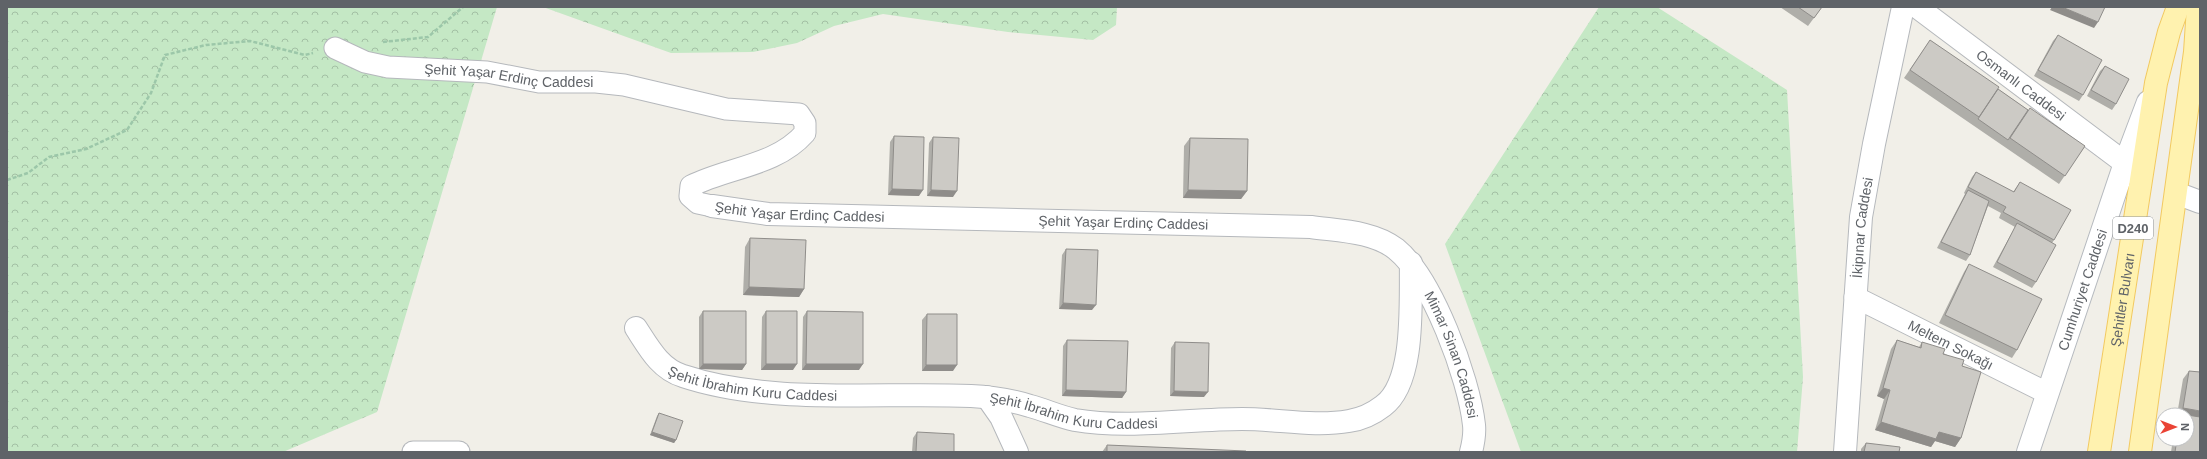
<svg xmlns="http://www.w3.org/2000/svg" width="2207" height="459" font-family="Arial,sans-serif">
  <defs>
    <pattern id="forest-crowns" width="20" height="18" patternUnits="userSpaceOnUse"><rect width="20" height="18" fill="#c5e8c5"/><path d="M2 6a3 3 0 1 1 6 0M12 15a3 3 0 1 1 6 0" fill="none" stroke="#a3c0a4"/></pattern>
  </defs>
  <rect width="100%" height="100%" fill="#f1efe8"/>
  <path fill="url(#forest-crowns)" d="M7,7H497L377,412L283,452H7Z
    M543,7H1117L1116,25L1093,40L1008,32L883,14L834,26L797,43L753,52L671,53Z
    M1599,7H1657L1787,90L1803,377L1797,452H1521L1445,244Z"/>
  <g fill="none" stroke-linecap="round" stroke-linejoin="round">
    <g stroke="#b5b8bc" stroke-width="23">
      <g id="minor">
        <path id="s1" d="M335,48L365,62L388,67L487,72L539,82H596L624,85L726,109L799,114L805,123V133C776,166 729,167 691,186L690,196L698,203L712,206"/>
        <path id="s2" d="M1855,297L2047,393"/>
        <path d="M413,452H459"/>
      </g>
    </g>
    <g stroke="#b5b8bc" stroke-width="24">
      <g id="tertiary">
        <path id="s3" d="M1917,7L2125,163"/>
        <path d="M2176,193L2200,202"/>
        <path id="s4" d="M712,206L768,214L1311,227C1339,231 1373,231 1396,249C1432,278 1469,378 1474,425C1475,434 1473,444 1471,452"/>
        <path id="s5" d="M636,328C649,348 660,369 683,376C770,405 880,392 971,396C991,397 1011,400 1030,406C1045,410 1060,417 1075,420C1128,429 1189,419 1242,419C1278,419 1314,427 1349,421C1362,419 1374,413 1383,406C1416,382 1410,301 1411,263"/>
        <path d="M987,397L1001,417L1017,452"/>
        <path id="s6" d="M1845,452L1861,217L1874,144L1903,7"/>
      </g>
    </g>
    <g stroke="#b6babf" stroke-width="24">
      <g id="secondary">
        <path id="s7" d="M2028,452L2125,163L2148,102"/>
      </g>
    </g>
    <g stroke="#f2c960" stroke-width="24">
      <g id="primary">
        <path id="s8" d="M2099,452L2156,83L2169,32L2178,7"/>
        <path d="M2140,452L2195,52L2198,7"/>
      </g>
    </g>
    <path stroke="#9cc7a9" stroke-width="2.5" stroke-dasharray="4 2" stroke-linecap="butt" d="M383,42L428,37L463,7
      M7,180L28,173L49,157L86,149L127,130L151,93L165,55L206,45L250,41L305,55L313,53"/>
    <use href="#minor" stroke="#fff" stroke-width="21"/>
    <use href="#tertiary" stroke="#fff" stroke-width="22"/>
    <use href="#secondary" stroke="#fff" stroke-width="22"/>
    <use href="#primary" stroke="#fff2af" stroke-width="22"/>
  </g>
  <path fill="#afaea9" d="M1780,7H1822L1808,26Z
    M2058,35L2083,95L2079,101L2034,76L2053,41Z
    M1930,40L1998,89L2028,110L2085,146L2059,184L1904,78Z
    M2105,66L2116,104L2112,110L2087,96L2100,71Z
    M894,136L919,196L888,195L890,142Z
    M933,137L953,197L927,196L929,143Z
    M1190,138L1247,191L1241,199L1183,198L1184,146Z
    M1976,172L2013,192L2020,182L2054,240L2052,243L2036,282L2032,288L1993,267L2015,227L1999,218L2001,213L1988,206L1970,255L1966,261L1937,248L1965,194L1964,193L1972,177Z
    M750,238L804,289L799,297L743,295L745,247Z
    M1066,249L1092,310L1059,309L1062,255Z
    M1969,264L2017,350L2012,358L1939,323L1964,272Z
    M703,311L746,364L742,370L699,369V317Z
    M766,311L793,370H761L762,317Z
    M807,311L859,370H802L803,317Z
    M927,314L953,371H922V320Z
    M1067,340L1126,392L1122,398L1062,396L1063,346Z
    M1897,340L1919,347L1922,342L1943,354L1962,366L1961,438L1955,447L1935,441L1931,447L1875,430L1884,399L1877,396L1891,349Z
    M1175,342L1204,397L1170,396L1171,348Z
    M2189,371L2200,452H2171L2173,439H2187V415H2177L2183,379Z
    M659,413L676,440L674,443L650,435L657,416Z
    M917,432L954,452H912L913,438Z
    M1866,443L1899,452H1861V449Z
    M1107,445L1246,452H1102Z"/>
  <path fill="#8f8d8a" d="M2052,7H2062L2098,22L2094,28L2050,10Z
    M892,189L923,190L919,196L888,195Z
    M931,190L957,191L953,197L927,196Z
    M1188,190L1247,191L1241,199L1183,198Z
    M749,287L804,289L799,297L743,295Z
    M1063,303L1096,305L1092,310L1059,309Z
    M703,364H746L742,370L699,369Z
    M766,364H797L793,370H761Z
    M806,364H863L859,370H802Z
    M926,365H957L953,371H922Z
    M1883,388L1890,390L1884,399L1877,396Z
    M1066,390L1126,392L1122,398L1062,396Z
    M1174,391L1208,392L1204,397L1170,396Z
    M2183,408L2200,411V420L2181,414L2180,415H2178Z
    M1881,422L1939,432L1961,438L1955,447L1935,441L1931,447L1875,430Z
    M652,432L676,440L674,443L650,435Z"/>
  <path fill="#cccac5" stroke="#8f8d8a" d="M1798,7H1822L1814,18Z
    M2062,7H2105L2098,22Z
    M2058,35L2102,60L2083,95L2038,70Z
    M1930,40L1999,87L1979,117L1910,70Z
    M2105,66L2129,79L2116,104L2091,90Z
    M1998,89L2028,110L2008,140L1978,119Z
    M2030,108L2085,146L2065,176L2010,138Z
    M894,136L924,137L923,190L892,189Z
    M933,137L959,138L957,191L931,190Z
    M1190,138L1248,139L1247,191L1188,190Z
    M1976,172L2014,192L2020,182L2071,210L2054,240L2003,212L2006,207L1968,187Z
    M1968,190L1989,201L1970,255L1941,242Z
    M2017,223L2056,245L2036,282L1997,262Z
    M750,238L806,240L804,289L749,287Z
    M1066,249L1098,250L1096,305L1063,303Z
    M1969,264L2042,299L2017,350L1945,315Z
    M703,311H746V364H703Z
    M766,311H797V364H766Z
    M807,311L863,312V364H806Z
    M927,314H957V365H926Z
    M1067,340L1128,341L1126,392L1066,390Z
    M1897,340L1921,348L1922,342L1945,349L1943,354L1964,360L1962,366L1981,372L1961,438L1939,432L1936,439L1881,422L1890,390L1883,388Z
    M1175,342L1209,343L1208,392L1174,391Z
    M2189,371L2200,372V411L2183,408Z
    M659,413L683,421L676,440L652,432Z
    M2181,414L2200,417V452H2175L2177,439H2187V415H2181Z
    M917,432L954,434V452H916Z
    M1866,443L1900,447L1899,452H1864Z
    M1107,445L1246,451V452H1107Z"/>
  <g text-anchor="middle" stroke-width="4" stroke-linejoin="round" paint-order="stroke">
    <rect fill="#fff" stroke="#8f9295" stroke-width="1" x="2113" y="217" width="40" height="22" rx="3"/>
    <g font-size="13" font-weight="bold" fill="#5f6368">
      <text x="2133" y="233">D240</text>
    </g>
    <g font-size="14" fill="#5f6368" stroke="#fff">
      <text dy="5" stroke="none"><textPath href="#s1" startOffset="178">Şehit Yaşar Erdinç Caddesi</textPath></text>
      <text dy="5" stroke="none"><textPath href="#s3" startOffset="130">Osmanlı Caddesi</textPath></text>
      <text dy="5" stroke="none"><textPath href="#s4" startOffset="88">Şehit Yaşar Erdinç Caddesi</textPath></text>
      <text dy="5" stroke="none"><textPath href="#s4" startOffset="412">Şehit Yaşar Erdinç Caddesi</textPath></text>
      <text dy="5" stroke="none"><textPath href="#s6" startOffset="225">İkipınar Caddesi</textPath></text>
      <text dy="5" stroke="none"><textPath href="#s7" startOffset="171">Cumhuriyet Caddesi</textPath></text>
      <text dy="5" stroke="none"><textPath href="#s8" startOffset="154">Şehitler Bulvarı</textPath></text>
      <text dy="5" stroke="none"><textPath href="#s2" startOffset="107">Meltem Sokağı</textPath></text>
      <text dy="5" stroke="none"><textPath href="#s4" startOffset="810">Mimar Sinan Caddesi</textPath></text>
      <text dy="5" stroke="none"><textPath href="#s5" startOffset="139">Şehit İbrahim Kuru Caddesi</textPath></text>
      <text dy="5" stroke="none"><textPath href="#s5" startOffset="463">Şehit İbrahim Kuru Caddesi</textPath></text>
    </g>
  </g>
  <rect width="2207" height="459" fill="none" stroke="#5f6368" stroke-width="16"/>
  <g transform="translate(2175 427) rotate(90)"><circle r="19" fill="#ffffff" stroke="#bfc1c3"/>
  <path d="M0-3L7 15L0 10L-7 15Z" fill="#ea4335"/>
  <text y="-6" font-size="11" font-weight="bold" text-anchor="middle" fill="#5f6368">N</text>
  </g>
</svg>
